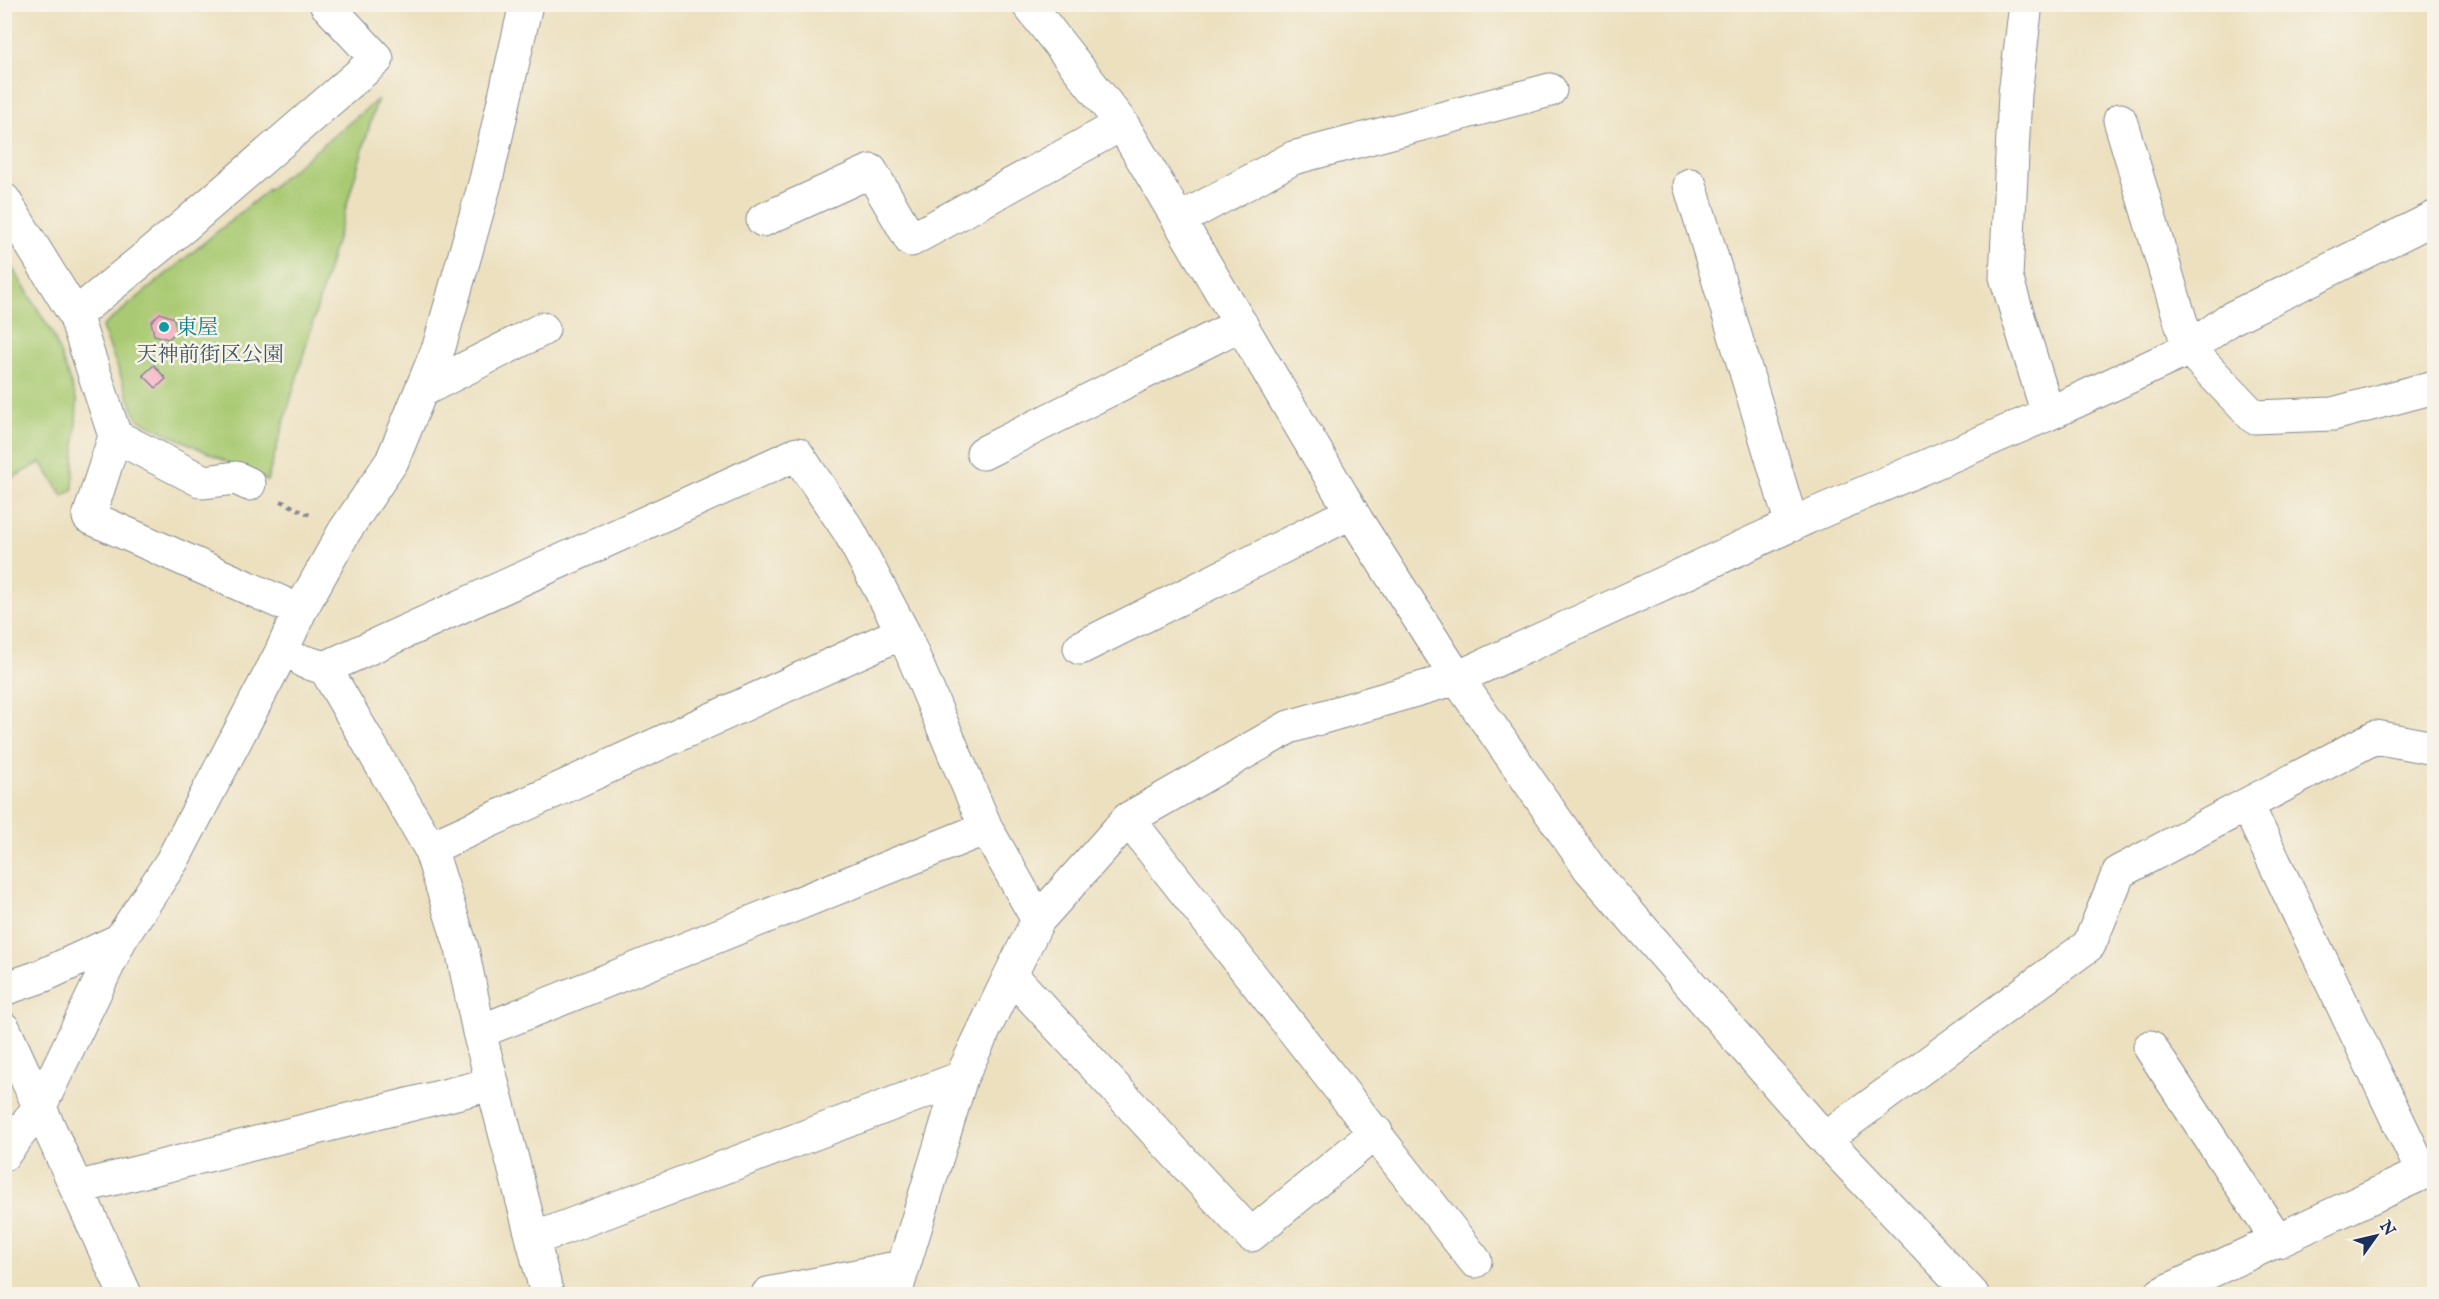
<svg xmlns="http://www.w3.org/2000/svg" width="2439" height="1299" font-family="'IM FELL English','Noto Serif JP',serif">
  <rect width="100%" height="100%" fill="#f7f3e8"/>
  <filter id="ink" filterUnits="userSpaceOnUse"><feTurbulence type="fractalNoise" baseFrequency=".0167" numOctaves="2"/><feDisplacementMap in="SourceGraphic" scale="12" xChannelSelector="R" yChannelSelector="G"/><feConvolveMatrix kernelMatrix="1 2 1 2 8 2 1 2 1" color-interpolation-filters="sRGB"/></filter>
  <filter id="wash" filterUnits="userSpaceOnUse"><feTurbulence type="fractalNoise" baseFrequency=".008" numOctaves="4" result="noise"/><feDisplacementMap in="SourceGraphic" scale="24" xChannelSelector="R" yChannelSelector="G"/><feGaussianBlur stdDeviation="1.35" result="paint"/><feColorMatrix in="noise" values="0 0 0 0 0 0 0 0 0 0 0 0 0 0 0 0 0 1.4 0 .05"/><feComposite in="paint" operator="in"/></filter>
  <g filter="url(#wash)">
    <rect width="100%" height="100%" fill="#ece0bf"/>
    <path fill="#a9ca72" stroke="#627c68" stroke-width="1.5" d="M377,100L267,481L137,419L102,327Z
      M4,254L53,334L77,401L73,490L63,496L41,462L5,482Z"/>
    <g id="blocks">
      <path fill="#f7a7c3" d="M160,313L174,318L177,332L168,339L154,335L151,322Z
        M154,365L166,379L156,388L143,375Z"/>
    </g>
  </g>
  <g filter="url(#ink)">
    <use href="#blocks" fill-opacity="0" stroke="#84888e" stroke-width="1.5"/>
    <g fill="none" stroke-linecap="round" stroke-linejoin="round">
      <g stroke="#84888e" stroke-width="35">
        <path id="minor" d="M1028,4L1122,124L1357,521L1457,678L1590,869L1825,1139L1972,1294
          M2026,4L2015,94L2006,277L2048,414
          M2120,120L2189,349L2254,417L2333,414L2434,387
          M1690,185L1792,525
          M4,200L75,315L115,436L89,517L300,611
          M763,220L871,171L911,240L1122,124
          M1179,220L1293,158L1550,90
          M75,315L183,227L377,59L326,4
          M421,391L543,329
          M115,436L204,482L236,478L249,484
          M983,453L1241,324
          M1080,648L1352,512
          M305,662L325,668L430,848L462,949L479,1032L547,1294
          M325,668L797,454L849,531L903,632L986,828L1038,920
          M2247,805L2423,1173
          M1128,819L1475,1261
          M430,848L903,632
          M1011,975L1251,1235L1376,1132
          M4,989L42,976L120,940
          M4,1029L125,1294
          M479,1032L986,828
          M2150,1047L2278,1241
          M1825,1139L2089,945L2119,872L2375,737L2434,748
          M4,1154L40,1106L120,940L172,861L280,655L300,611L344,532L392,461L439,347L486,180L526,4
          M76,1188L492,1084
          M534,1239L961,1078
          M768,1294L901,1267
          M895,1294L961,1078L1008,980L1038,920L1128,819L1289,727L1457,678L1808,517L2048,414L2189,349L2228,320L2434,218
          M2161,1294L2423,1173H2434"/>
      </g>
      <path stroke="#84888e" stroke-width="4" stroke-dasharray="4.5 4.5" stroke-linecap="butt" d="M281,501L312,516"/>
      <use href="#minor" stroke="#fff" stroke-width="33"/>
    </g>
  </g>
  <circle fill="#0f9aa8" stroke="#f7f3e8" stroke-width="2" cx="164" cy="327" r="6"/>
  <g text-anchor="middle" stroke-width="5" stroke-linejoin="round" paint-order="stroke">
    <g font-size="21" fill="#0d838f" stroke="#f7f3e8" text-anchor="start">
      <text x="176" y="334">東屋</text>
    </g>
    <g font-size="21" fill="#3e5663" stroke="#f7f3e8">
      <text x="210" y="361">天神前街区公園</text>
    </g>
  </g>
  <rect width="2439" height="1299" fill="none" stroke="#f7f3e8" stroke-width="24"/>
  <g transform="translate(2376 1236) rotate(56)" stroke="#f7f3e8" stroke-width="4.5" paint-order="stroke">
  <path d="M0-4.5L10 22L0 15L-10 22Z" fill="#1b2f5e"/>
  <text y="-9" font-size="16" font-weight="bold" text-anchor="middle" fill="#1b2f5e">N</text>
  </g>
</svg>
